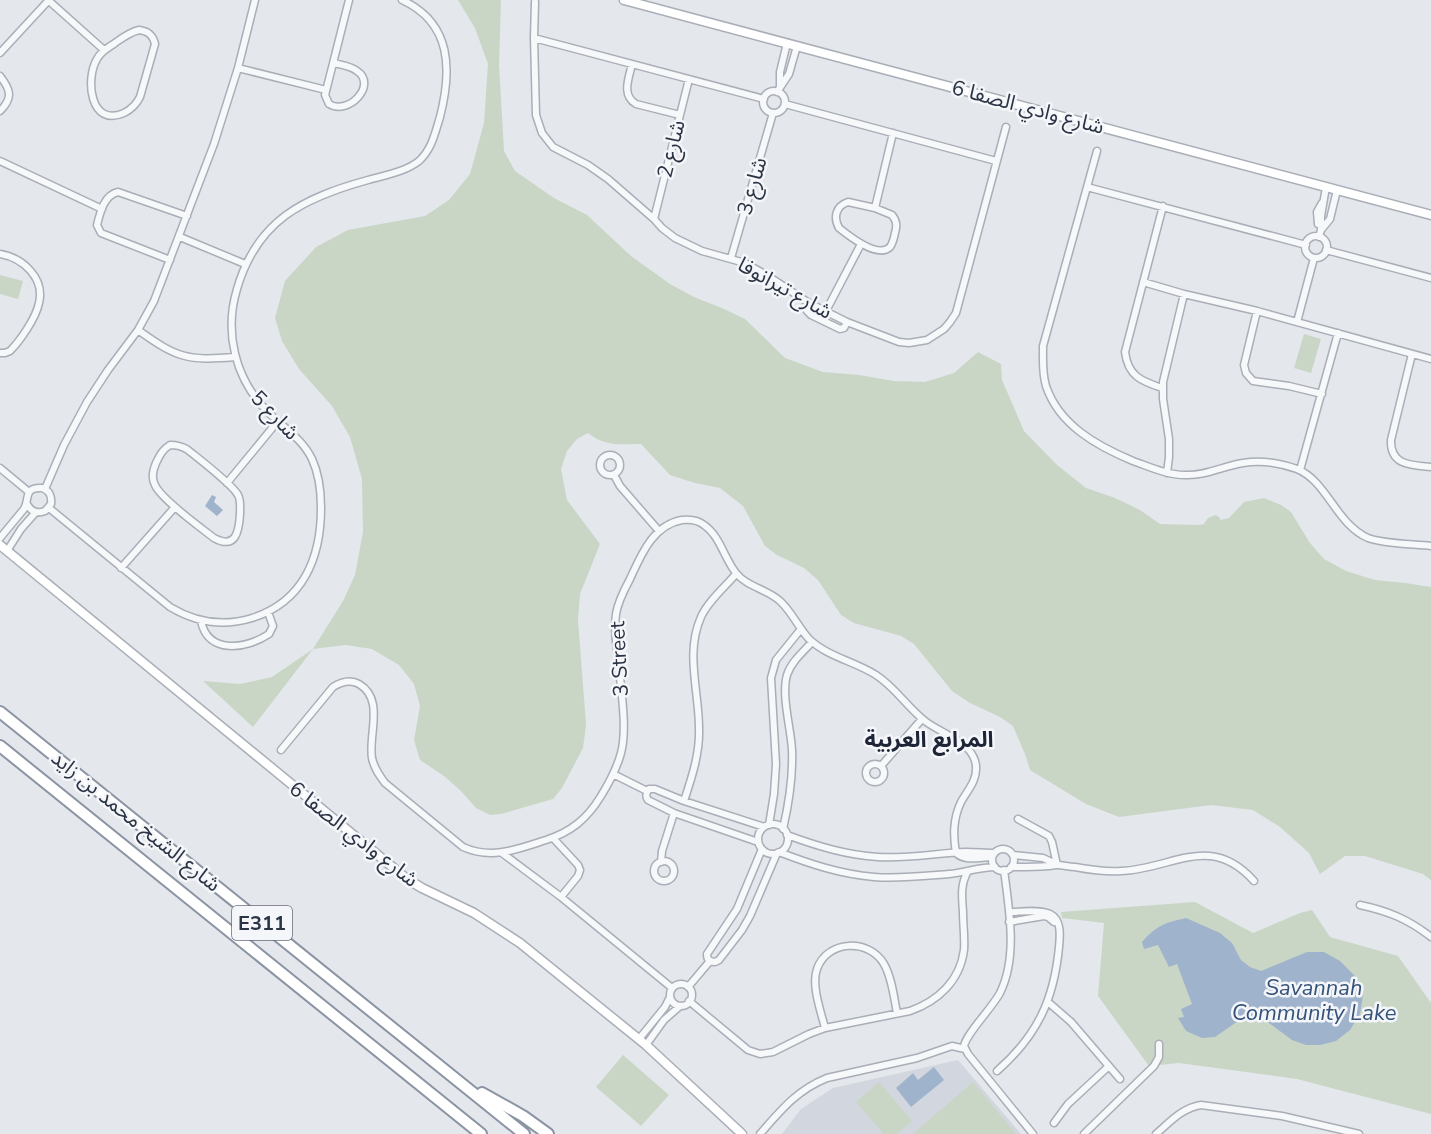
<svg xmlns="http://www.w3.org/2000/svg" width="1431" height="1134" font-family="'Nunito Sans','Noto Sans Arabic',sans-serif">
  <rect width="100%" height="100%" fill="#e4e7ec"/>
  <path fill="#d2d6de" d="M958,1060L1021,1134H782L801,1109L833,1088Z"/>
  <path fill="#c9d6c5" d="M458,0H501L499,64L504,151L515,171L554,198L587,215L631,256L670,284L694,297L724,309L745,319L785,358L823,372L859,375L894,381L925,382L954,373L978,352L1001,364L1002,380L1024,431L1057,465L1086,488L1115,498L1140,510L1160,524L1199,525L1204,524L1208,518L1216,515L1220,518V520L1229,518L1244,502L1264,498L1281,505L1291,512L1310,543L1324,559L1346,571L1375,580L1405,583L1431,587V880L1423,874L1365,856H1345L1320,874L1309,853L1280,827L1253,810L1211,805L1119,817L1086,804L1030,770L1025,754L1013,726L1000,717L970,703L952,691L914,644L901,636L854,623L841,615L818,580L804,568L777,555L765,546L743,506L720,488L695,483L670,475L641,444C620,444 606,447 588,433L577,439L567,451L561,469L567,500L600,544L580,594L578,620L586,725L583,748L562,788L553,799L501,814L490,815L476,808L461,791L444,776L420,760L414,740L420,706L414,684L399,665L372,649L346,645L313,649L253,727L203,681L240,684L272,677L313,649L343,601L355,575L363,532L362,479L350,437L332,406L299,369L282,341L275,318L285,281L316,247L348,230L425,216L449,200L470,174L484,123L488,64L475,28Z
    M0,275L23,281L18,299L0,294Z
    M1304,334L1321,339L1311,373L1294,368Z
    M1195,902L1253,933L1300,913L1312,910L1330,937L1398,956L1431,1003V1114L1297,1079L1179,1063L1149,1066L1098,996L1104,923L1062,918L1061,912Z
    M623,1055L669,1095L641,1126L596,1087Z
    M879,1082L912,1121L897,1134H884L856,1102Z
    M973,1082L1016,1134H913Z"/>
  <path fill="#9fb4cc" d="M212,495L216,497L214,502L223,510L217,516L205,506Z
    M1186,918L1220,933L1232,943L1241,960L1250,967L1261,971L1307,952H1324L1340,961L1355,976L1363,995L1360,1014L1350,1030L1336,1041L1320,1045H1306L1292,1040L1269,1023L1260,1020L1238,1021L1215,1037L1202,1038L1186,1031L1178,1018L1184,1017L1181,1009L1192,1004L1177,964L1169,967L1158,945L1144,949L1142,942C1157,925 1165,923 1186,918Z
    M934,1067L944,1080L911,1107L896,1088L913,1073L918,1080Z"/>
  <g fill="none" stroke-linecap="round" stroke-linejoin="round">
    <g stroke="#a9aeb7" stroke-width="9">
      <path id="minor" d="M48,0L104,50
        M535,2L534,38L536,115L542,133L553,147L588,165L608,179L654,219L662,228L675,238L702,251L745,263L768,276L809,303L847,322L899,342L909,343L927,340L944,329L950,322L956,313L1006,127
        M139,30C148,31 153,35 155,44L140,97C136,105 132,109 124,113C90,128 85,79 97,59C101,51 108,48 115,43C122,38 130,32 139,30Z
        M534,38L764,99
        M0,53L49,0
        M334,63C341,65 351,66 357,71C378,85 348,116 329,104L325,95L349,0
        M632,64C629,78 621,95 636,104L680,115
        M238,68L326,90
        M0,76C11,90 13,98 0,111
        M780,86V72L787,43
        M763 102a11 11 0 1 1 22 0a11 11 0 1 1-22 0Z
        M777,92L789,74L797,46
        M785,104L996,161
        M1097,151L1043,346C1043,359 1042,373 1046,386C1059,425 1097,446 1133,461C1150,467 1167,475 1185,475C1206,476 1223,466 1243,463C1261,460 1280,463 1297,469C1327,481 1336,524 1368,538C1384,544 1413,544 1431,546
        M0,161L102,209
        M1087,187L1306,245
        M848,202L875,208L892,215C897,221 897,226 895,233C894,238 893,243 890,247C878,259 849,236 839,228C833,217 836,206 848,202Z
        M875,208L893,133
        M654,219L689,79
        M1318,224L1317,212L1322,203
        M1321,230L1330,219L1337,190
        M1305 247a11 11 0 1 1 22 0a11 11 0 1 1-22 0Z
        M180,237L245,264
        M1319,237L1321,230V216L1326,187
        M1326,250L1431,278
        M0,254C23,258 45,278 39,303C36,318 20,341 10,351L5,353H0
        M731,258L773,113
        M170,260L101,233L97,225C100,213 104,195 118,192L187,216
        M1143,282L1184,294L1257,311L1431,359
        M809,303L807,311L811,315L840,329L844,328L847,322
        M826,311L861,244
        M1257,311L1244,365L1246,373L1253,381L1289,386L1322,394
        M1297,322L1314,258
        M138,330C177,358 187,361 235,357
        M1412,354L1391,440C1390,466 1412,465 1431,467
        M1162,388C1141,381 1128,376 1125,352L1163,206
        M170,445C178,445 182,446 188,450C199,459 232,484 238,495C241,500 240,507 240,514C239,531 236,550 214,538C201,528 161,499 155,485C151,478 153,470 156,463C160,455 162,450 170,445Z
        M600 465a10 10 0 1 1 20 0a10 10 0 1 1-20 0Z
        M0,468L29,492
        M1300,470L1338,333
        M1167,473L1169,457V439L1163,399V382L1184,294
        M614,475L620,486L659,531
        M227,483L278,421
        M45,489L64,445L87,402L108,370L138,330L154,301L214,144L238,68L255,0
        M49,508L170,607C195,622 223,627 252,618C303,602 321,558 321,508C321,492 319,474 312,459C302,438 282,427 266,410C235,378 224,332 237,289C257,220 303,198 368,180C385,175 405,172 419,161C432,149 435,133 440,117C452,70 452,23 402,0
        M0,538L24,509C30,499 23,487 42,488C49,490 52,496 51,504L45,511C37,514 31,512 27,504
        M7,551L21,529L36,512
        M121,568L175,507
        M201,621C208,655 246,649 269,634L273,626L268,612
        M281,750L333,687C341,682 350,679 359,684C385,699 368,735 372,758C374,768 379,775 385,783L463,847C492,860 518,849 546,840C571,832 587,819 601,796C609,783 617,768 621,753C628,727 620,685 618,657C616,643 614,629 616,614C618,602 624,590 630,579C641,555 653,525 682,520C690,519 698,520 704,525C720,536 724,558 736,573C747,587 767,589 780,601C792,612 798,627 809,639C828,657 854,661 876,675C895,687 907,707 925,721C938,731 957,737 969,750C973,755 976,761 976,767C977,781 967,791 961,802C953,819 953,835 956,853C965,862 980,857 992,857
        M866 773a9 9 0 1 1 18 0a9 9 0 1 1-18 0Z
        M881,766L922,719
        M613,774L647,791
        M684,801C692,777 700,753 699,728C699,691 685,653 701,617C708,601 725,587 736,574
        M1018,819L1049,836L1052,842L1057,865
        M758 839a15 15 0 1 1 30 0a15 15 0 1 1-30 0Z
        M769,825L774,794L776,764L771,678L776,660L801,629
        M783,829C789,803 793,776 792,750C791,729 781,695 787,675C791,662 803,652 812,642
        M787,835C817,846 846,855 878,857C907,859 937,853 966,852C976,852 985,853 994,853
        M553,838L578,865L580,870L578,876L561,897
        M758,842L674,813L648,800C645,796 646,793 649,789H655L684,801L764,827
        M762,849L737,909L707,954C707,959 709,962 715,962L719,960L742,930L750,916L777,853
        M992 860a11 11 0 1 1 22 0a11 11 0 1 1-22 0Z
        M779,852C810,864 840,874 874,877C899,879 924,876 949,874C964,873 979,867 995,867
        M502,853L561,897L672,988
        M1013,855L1043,858L1056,864
        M654 871a10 10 0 1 1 20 0a10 10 0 1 1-20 0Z
        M661,862L662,851L674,813
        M1011,867C1023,867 1035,867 1048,866C1051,866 1054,865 1057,865C1063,865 1069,867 1075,867C1091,870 1105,872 1121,871C1173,869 1210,832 1254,881
        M1004,870C1009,909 1018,957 1000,993C992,1008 966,1034 964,1046L968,1054L1033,1134
        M1360,905C1388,911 1408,919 1431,937
        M1009,922L1044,916L1048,917L1054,922
        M670 995a11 11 0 1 1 22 0a11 11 0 1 1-22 0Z
        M688,987L710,961
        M689,1001L748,1050L760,1054L773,1052L809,1034L825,1028L910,1011C938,1001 960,981 964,950C965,938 963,925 963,912C962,897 960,885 968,871
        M1048,1002L1071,1022L1120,1079
        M825,1028C821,1012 811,985 817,969C827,940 869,938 884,964C892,978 894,998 897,1013
        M639,1039L665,1007L670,997
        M646,1045L664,1020L680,1006
        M997,1071C1037,1036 1054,1000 1059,947C1060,936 1062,920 1050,914C1040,909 1019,912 1009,912
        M1054,1123L1068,1104L1109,1066
        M760,1134C781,1110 797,1090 827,1078L917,1058L952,1046L965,1049
        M1084,1134L1154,1066L1159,1057V1044
        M1156,1134C1170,1122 1182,1108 1201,1105L1282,1116L1359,1134"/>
    </g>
    <g stroke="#a9aeb7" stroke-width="11">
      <path id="secondary" d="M624,0L1431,215
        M0,545L407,879L422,888L474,913L520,943L646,1045L742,1134"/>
    </g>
    <g stroke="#8b94a3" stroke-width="14">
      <path id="motorway" d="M0,712L524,1134
        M0,746L481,1134
        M482,1093L523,1116L548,1134"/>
    </g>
    <use href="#minor" stroke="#f7f8fa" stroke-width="6"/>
    <use href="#secondary" stroke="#fff" stroke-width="8"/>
    <use href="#motorway" stroke="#fff" stroke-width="10"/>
  </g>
  <g text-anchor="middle" stroke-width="5" stroke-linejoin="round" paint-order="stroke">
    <rect fill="#f4f6f9" stroke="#676e7b" stroke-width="1.5" x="232" y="906" width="60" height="34" rx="4.5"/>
    <g font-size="20" font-weight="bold" fill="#2b3445">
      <text x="262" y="930">E311</text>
    </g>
    <g font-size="21" fill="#2b3445" stroke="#f4f6f9">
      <text transform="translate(1028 107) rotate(15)" y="7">شارع وادي الصفا 6</text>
      <text transform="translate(671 149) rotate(-76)" y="7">شارع 2</text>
      <text transform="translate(752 186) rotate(-74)" y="7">شارع 3</text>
      <text transform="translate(785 288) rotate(29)" y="7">شارع تيرانوفا</text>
      <text transform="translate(275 415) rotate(46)" y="7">شارع 5</text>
      <text transform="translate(619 659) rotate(-93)" y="7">3 Street</text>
      <text transform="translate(136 821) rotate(39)" y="7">شارع الشيخ محمد بن زايد</text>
      <text transform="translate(354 834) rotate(38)" y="7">شارع وادي الصفا 6</text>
    </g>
    <g font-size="22" font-weight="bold" fill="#1d2536" stroke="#f4f6f9">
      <text x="929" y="747">المرابع العربية</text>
    </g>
    <g font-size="22" font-style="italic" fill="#34527a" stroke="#f4f6f9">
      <text x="1314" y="995">Savannah<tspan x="1314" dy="25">Community Lake</tspan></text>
    </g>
  </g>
</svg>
